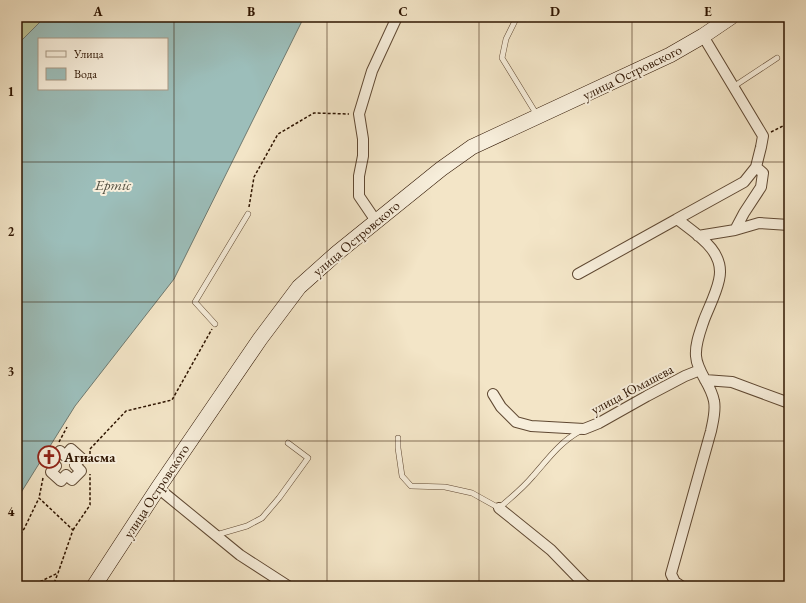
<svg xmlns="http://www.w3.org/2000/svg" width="806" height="603" font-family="'EB Garamond',serif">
  <rect width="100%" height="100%" fill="#f3e5c7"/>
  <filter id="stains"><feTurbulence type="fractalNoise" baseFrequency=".005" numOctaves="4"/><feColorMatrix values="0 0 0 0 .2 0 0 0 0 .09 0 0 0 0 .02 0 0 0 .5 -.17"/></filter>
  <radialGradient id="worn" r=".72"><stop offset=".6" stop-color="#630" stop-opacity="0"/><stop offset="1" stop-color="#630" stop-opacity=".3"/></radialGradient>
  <path fill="#bcc495" stroke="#756c4a" d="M17,17H45L17,45Z"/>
  <path fill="#9cbeba" stroke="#707a70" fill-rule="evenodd" d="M45,17H304L174,279L75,406L17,499V45ZM39,39H167V89H39Z"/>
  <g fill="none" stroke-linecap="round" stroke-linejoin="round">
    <g stroke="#5f4832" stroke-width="6">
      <path id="lane" d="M517,17L506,39L502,58L537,115
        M733,87L777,58
        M215,324L195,302L248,214
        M398,438V448L402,476L411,486L445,487L472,493L499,508C511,498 523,488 533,476C548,459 560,442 580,431
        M216,535L247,526L262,518L279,498L308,458L288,443"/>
    </g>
    <g stroke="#5f4832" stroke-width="12">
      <path id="street" d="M703,36L763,136L761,147L756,167L763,173L761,187L744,213L735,230L759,223L789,225
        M677,219L744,182L756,167
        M376,221L359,196V176L363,156V139L359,114L372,71L397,17
        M698,236L735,230
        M578,274L677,219C696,234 726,251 719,280C716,294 709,307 704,320C700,332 695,344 696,356C697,372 711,384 714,401C716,411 713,421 711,431L671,574L675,582L681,586
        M705,380L732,382L789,403
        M493,394L501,407L516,422L531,426L584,429L599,423L647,396L685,376L700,370
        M71,449L81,458L75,465L81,471L72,480L66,475L61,481L51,472L56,466L51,461L60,451L65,456Z
        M158,488L240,555L288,586
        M499,508L551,550L583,583L587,586"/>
    </g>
    <g stroke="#2e1400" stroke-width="16">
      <path id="secondary" d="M94,586L158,488L260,339L299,287L337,253L441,169L472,147L670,55L703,36L731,17"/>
    </g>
    <path stroke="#2e1400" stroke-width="1.5" stroke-dasharray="3 2" stroke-linecap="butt" d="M771,132L789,123
      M249,207L254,177L278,134L314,113L349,114
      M59,442L67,427
      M90,454V449L126,411L172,400L212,329
      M43,478L39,498L73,530L58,573L53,586
      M73,530L90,505V474
      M17,538L24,529L39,498
      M31,586L58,573"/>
    <use href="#lane" stroke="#f7eedb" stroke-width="5"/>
    <use href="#street" stroke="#f7eedb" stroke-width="10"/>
    <use href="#secondary" stroke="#f7eedb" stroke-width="15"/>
  </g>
  <path fill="none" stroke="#2e1400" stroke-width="1" stroke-opacity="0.55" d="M174,17V586M327,17V586M479,17V586M632,17V586M17,162H789M17,302H789M17,441H789"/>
  <defs>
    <g id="church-ring" transform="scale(1.15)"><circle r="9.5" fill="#f7eedb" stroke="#8f2418" stroke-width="1.5"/><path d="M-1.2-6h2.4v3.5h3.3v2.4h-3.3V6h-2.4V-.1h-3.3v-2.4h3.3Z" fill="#8f2418"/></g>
  </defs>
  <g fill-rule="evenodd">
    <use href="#church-ring" x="49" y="457"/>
  </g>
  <g text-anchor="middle" stroke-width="4" stroke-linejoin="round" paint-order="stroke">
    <g font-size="14" fill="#2e1400" stroke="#f7eedb">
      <text transform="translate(632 72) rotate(-26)" y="5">улица Островского</text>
      <text transform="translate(356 238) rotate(-40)" y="5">улица Островского</text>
      <text transform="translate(632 389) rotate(-28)" y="5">улица Юмашева</text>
      <text transform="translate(156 491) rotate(-57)" y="5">улица Островского</text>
    </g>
    <g font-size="14" font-weight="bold" fill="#2e1400" stroke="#f7eedb" text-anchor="start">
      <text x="64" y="462">Агиасма</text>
    </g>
    <g font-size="15" font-style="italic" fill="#545041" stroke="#f7eedb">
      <text x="113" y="190">Ертіс</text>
    </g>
  </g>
  <rect width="806" height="603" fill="none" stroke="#f3e5c7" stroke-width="44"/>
  <rect x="38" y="38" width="130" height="52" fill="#f7eedb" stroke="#a79783"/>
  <rect x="46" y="51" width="20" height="6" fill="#f7eedb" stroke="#a79783"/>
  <text x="74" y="58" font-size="12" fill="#2e1400">Улица</text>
  <rect x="46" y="68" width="20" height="12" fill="#9cbeba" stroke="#a79783"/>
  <text x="74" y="78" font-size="12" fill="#2e1400">Вода</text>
  <rect x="22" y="22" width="762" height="559" fill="none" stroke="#2e1400" stroke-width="1.5"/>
  <g font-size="13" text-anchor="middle" font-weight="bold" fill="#2e1400">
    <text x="98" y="16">A</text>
    <text x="251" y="16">B</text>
    <text x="403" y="16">C</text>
    <text x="555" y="16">D</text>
    <text x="708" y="16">E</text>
    <text x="11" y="96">1</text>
    <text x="11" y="236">2</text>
    <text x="11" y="376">3</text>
    <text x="11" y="516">4</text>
  </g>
  <rect width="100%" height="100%" filter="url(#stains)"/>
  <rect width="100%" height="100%" fill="url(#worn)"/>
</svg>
